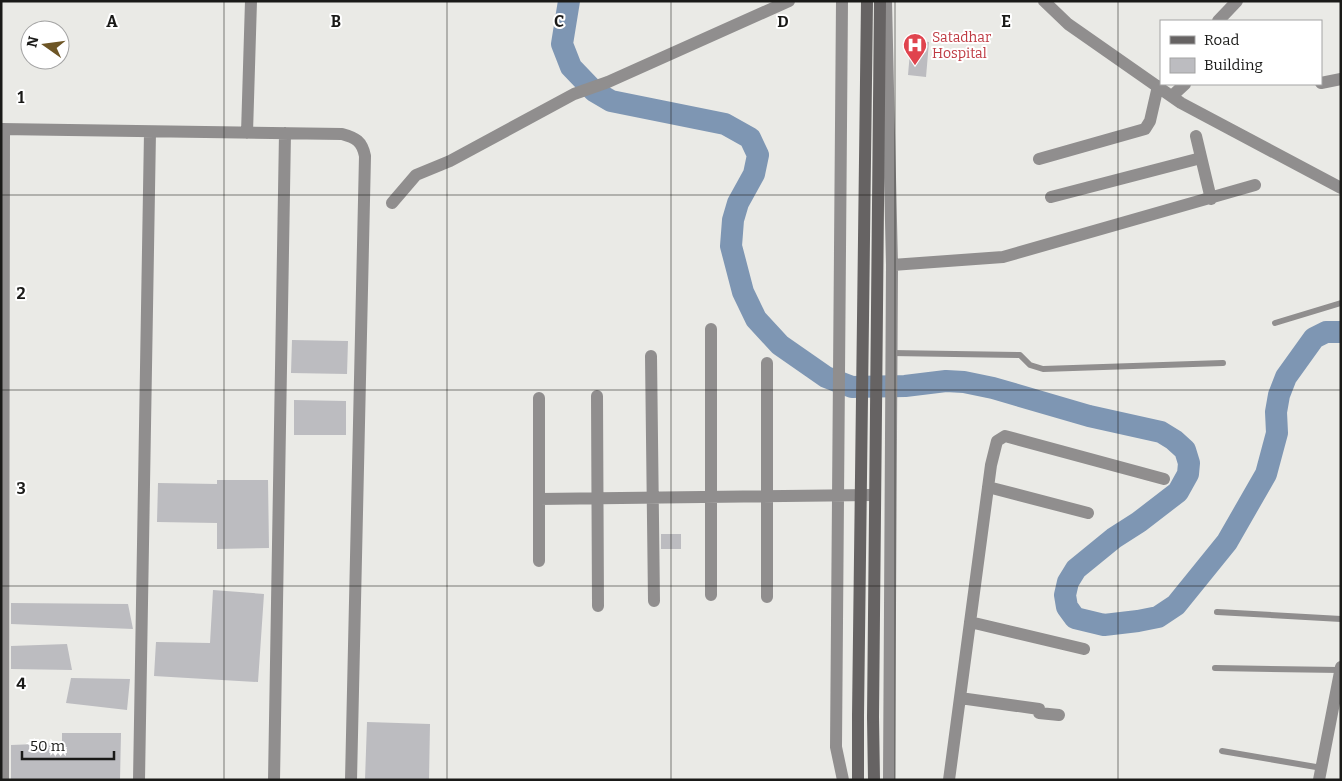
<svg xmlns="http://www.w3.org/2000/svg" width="1342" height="781" font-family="Bitter,serif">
  <rect width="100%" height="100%" fill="#eaeae6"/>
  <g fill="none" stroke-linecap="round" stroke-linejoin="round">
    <path stroke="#7e96b3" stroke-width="22" d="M569,1L562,44L571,67L594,91L611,101L725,124L750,138L758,155L754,174L738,203L733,220L731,246L743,292L756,319L780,345L826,377L852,387L905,386L946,381L964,382L993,388L1089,416L1161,432L1174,440L1185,450L1189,463L1188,474L1178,492L1139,522L1114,538L1076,569L1068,582L1065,595L1067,607L1075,618L1104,625L1138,621L1158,617L1176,605L1227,542L1266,474L1277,433L1276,412L1279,395L1286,377L1314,338L1326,332H1341"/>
  </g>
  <path fill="#bcbcc0" d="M911,40L929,42L926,77L908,75Z
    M292,340L348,341L347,374L291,373Z
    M294,400L346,401V435H294Z
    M217,480H268L269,548L217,549V523L157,522L158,483L217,484Z
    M661,534H681V549H661Z
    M213,590L264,594L258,682L154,676L156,642L210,643Z
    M11,603L128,604L133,629L11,624Z
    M67,644L72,670L11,669V646Z
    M71,678L130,679L127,710L66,703Z
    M367,722L430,724L429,780H365Z
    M62,733H121L120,780H11V745L62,743Z"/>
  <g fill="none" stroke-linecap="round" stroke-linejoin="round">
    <path stroke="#908e8e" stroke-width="6" d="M1275,323L1341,303
      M891,353L1020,355L1030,365L1043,369L1223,363
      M1217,612L1341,619
      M1215,668L1340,670
      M1222,751L1322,768"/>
    <path stroke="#908e8e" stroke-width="12" d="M842,1L836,747L843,780
      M886,1L892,265L889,780
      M1044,1L1068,24L1181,103L1341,188
      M1218,21L1237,1
      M1321,83L1341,79
      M1172,96L1185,84
      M1,129L342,134C356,138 362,141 365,156L351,780
      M247,133L251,1
      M1196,136L1211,199
      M1039,159L1145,129L1150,121L1158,86
      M1051,197L1201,158
      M392,203L416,175L450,161L574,94L608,82L789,1
      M892,265L1003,257L1255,185
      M711,329V595
      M651,356L654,601
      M597,396L598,606
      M539,398V561
      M988,487L1088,513
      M539,499L872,495
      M767,597V363
      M970,622L1084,649
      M960,698L1039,709V713L1059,715
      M3,780L4,129
      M139,780L150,132
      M274,780L285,133
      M949,780L991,465L997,441L1005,436L1164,479
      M1319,780L1341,667"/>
    <path stroke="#666363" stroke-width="12" d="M858,716V780
      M873,717L874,780"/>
    <path stroke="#666363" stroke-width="12" d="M858,716L867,1
      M873,717L880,1"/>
  </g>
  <path fill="none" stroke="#1a1a18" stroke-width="1" stroke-opacity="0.55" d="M224,1V780M447,1V780M671,1V780M895,1V780M1118,1V780M1,195H1341M1,390H1341M1,586H1341"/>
  <defs>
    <g id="hospital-pin" transform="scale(1.25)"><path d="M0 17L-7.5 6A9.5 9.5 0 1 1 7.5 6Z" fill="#e0444e" stroke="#fff"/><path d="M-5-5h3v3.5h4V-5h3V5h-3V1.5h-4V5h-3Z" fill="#fff"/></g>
  </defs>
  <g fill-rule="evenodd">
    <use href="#hospital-pin" x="915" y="45"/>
  </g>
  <g text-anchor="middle" stroke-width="4" stroke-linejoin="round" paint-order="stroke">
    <g font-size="14" fill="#be3a42" stroke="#fff" text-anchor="start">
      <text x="932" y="42">Satadhar<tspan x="932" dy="16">Hospital</tspan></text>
    </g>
  </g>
  <g font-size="16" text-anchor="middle" font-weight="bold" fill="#1a1a18" stroke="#fff" stroke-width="4" stroke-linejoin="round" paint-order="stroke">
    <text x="112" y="27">A</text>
    <text x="336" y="27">B</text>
    <text x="559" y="27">C</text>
    <text x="783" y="27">D</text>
    <text x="1006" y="27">E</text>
    <text x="21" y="103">1</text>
    <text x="21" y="299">2</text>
    <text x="21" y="494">3</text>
    <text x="21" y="689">4</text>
  </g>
  <rect width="1342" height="781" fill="none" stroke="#1a1a18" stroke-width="5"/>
  <rect x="1160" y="20" width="162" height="65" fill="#ffffff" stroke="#a3a3a3"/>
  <rect x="1170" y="36" width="25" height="8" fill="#666363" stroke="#a3a3a3"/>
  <text x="1204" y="45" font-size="15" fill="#1a1a18">Road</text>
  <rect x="1170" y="58" width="25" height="15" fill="#bcbcc0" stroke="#a3a3a3"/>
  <text x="1204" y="70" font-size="15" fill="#1a1a18">Building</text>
  <g transform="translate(45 45) rotate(284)"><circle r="24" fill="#ffffff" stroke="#a3a3a3"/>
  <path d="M0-4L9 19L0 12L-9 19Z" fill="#6d5525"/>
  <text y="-8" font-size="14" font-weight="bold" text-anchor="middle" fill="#1a1a18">N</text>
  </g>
  <path d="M22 751v8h92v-8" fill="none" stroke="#1a1a18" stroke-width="2.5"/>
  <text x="30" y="751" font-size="15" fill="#1a1a18" stroke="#ffffff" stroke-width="4" paint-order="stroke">50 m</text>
</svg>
